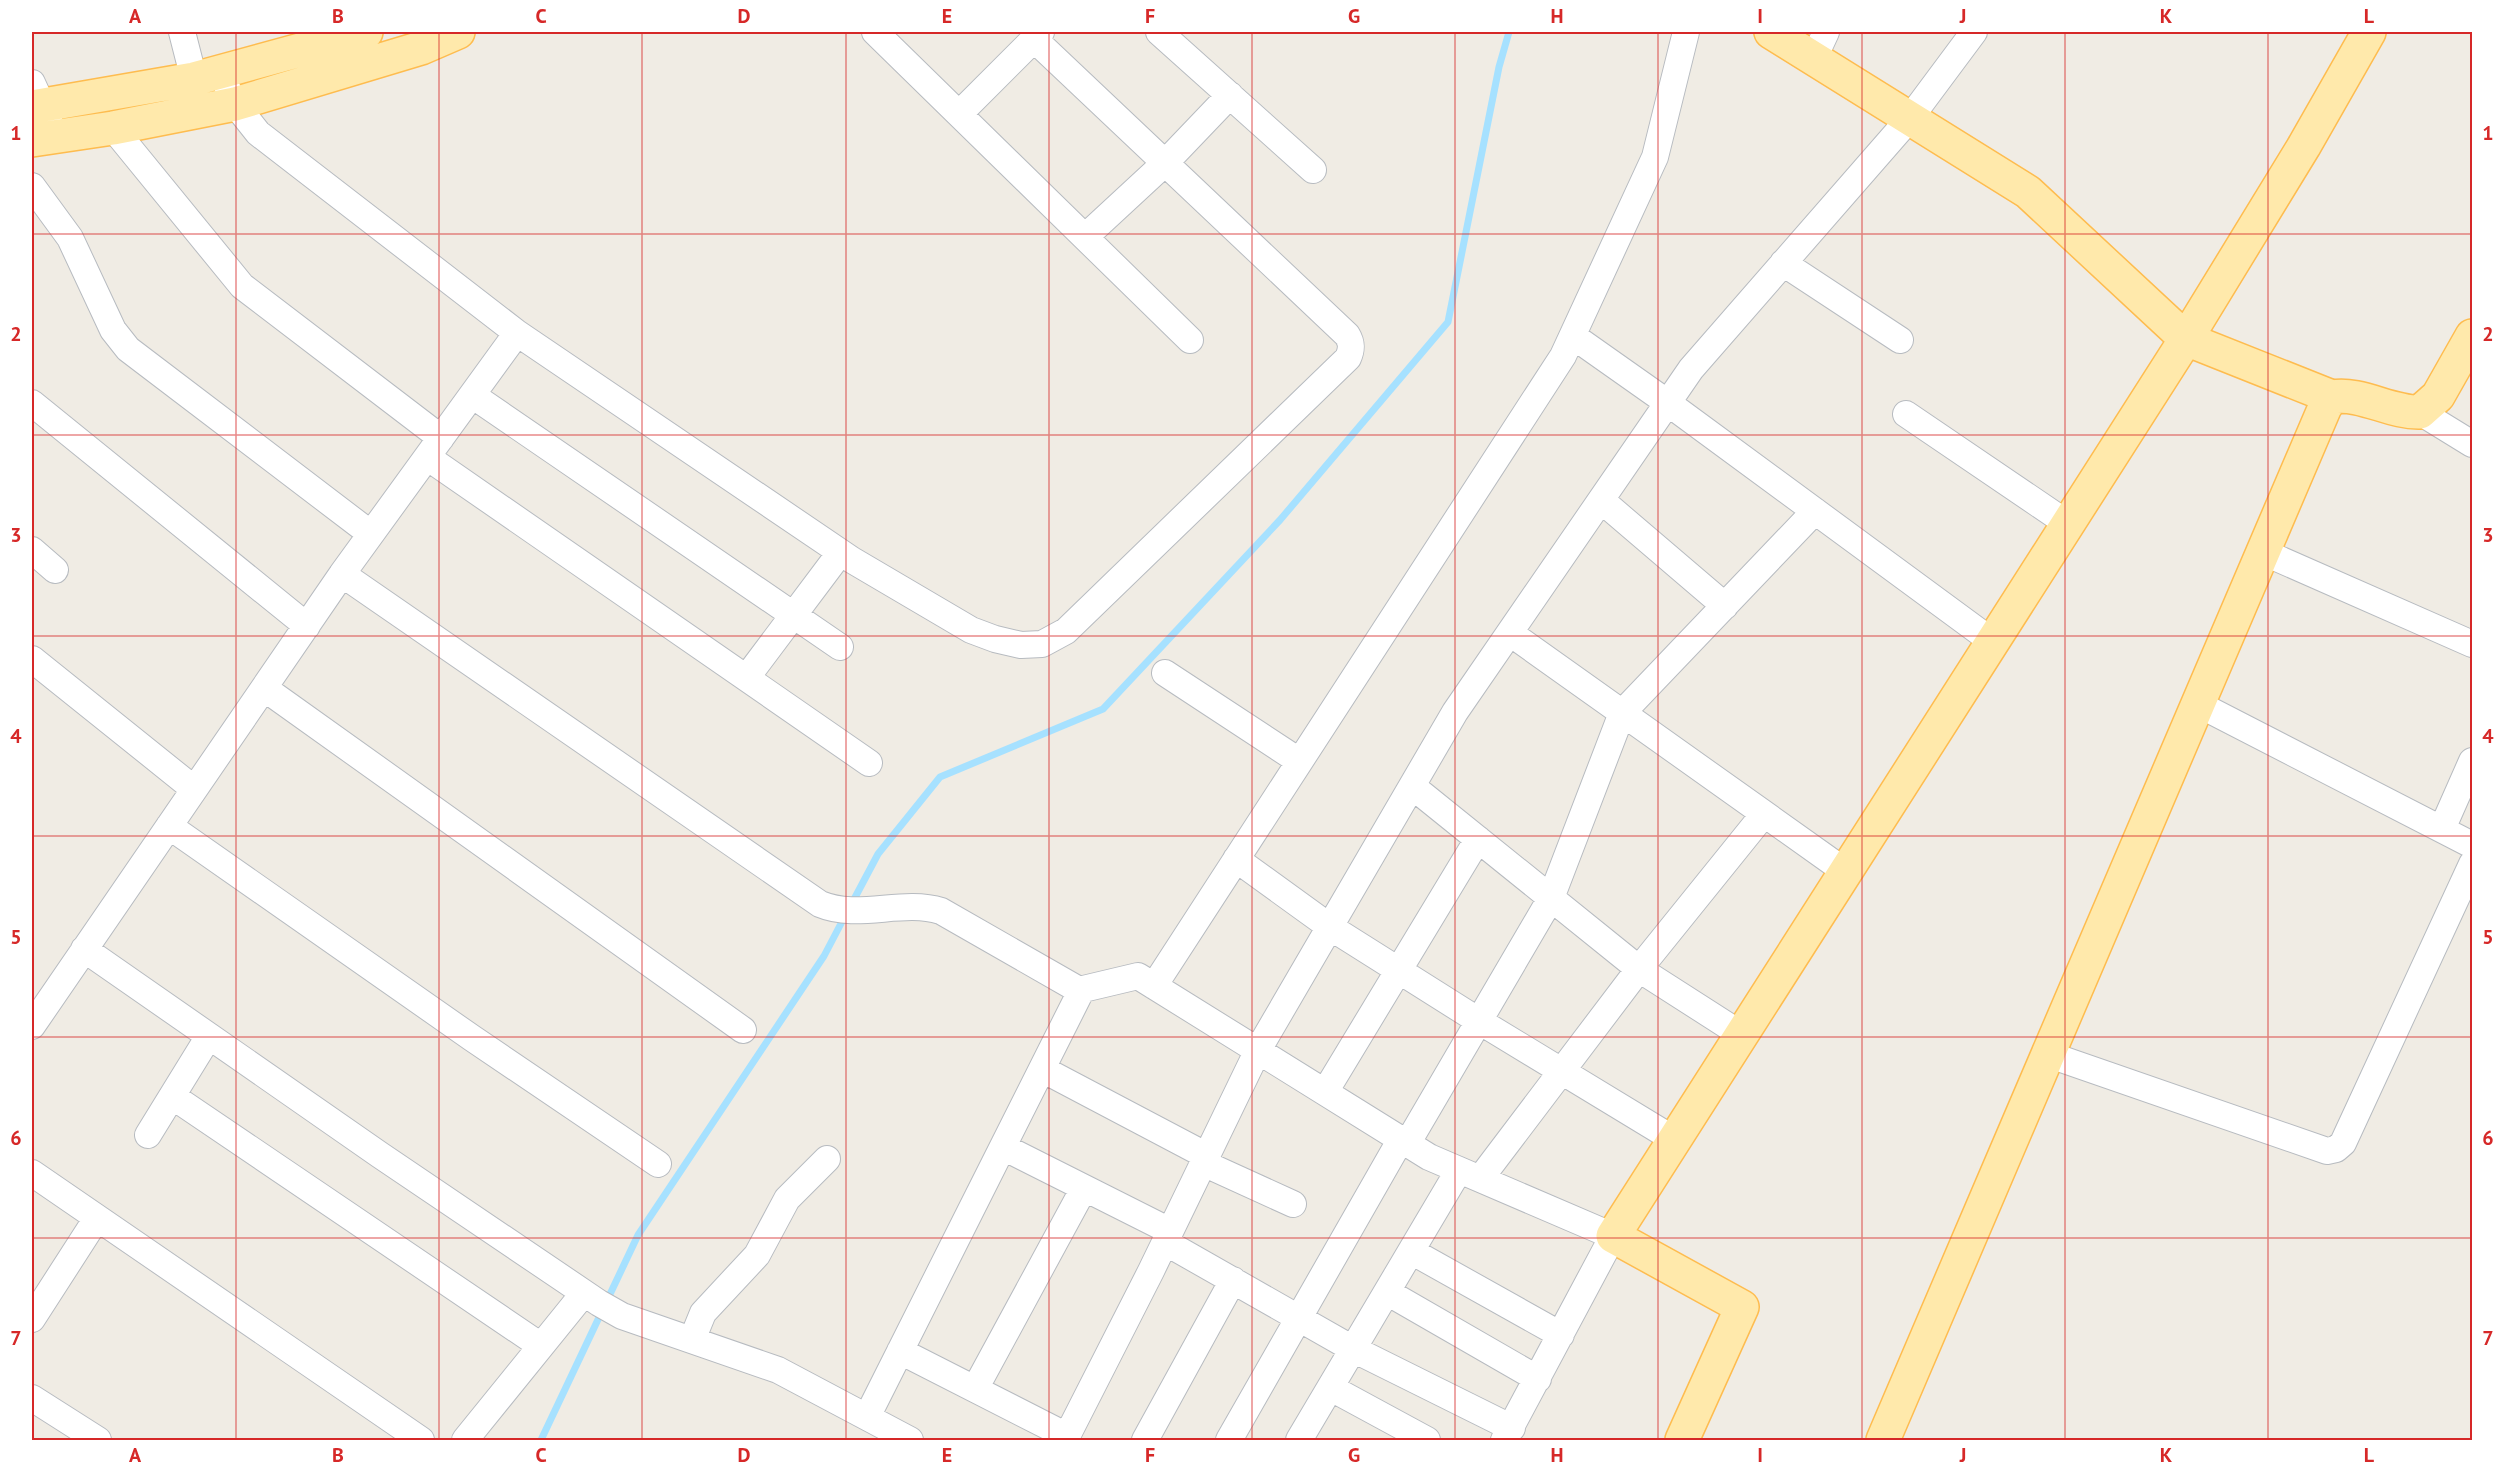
<svg xmlns="http://www.w3.org/2000/svg" width="2504" height="1472" font-family="'PT Sans',sans-serif">
  <rect width="100%" height="100%" fill="#f0ece4"/>
  <g fill="none" stroke-linecap="round" stroke-linejoin="round">
    <path stroke="#a6e1ff" stroke-width="7" d="M851,905L878,854L940,777L1103,709L1280,520L1448,322L1499,67L1509,32
      M541,1440L638,1235L824,956L846,914"/>
    <g stroke="#b7bbc0" stroke-width="28">
      <path id="minor" d="M182,32L194,79
        M875,32L1190,340
        M1159,32L1313,170
        M1814,58L1826,32
        M32,83L49,120
        M959,114L1041,32
        M113,128L242,286L441,438
        M32,186L70,238L113,330L128,349L371,534
        M1085,237L1165,163L1230,95
        M1783,263L1900,340
        M517,333L852,560L971,630L995,639L1021,645L1042,644L1066,631L1348,358C1352,349 1352,343 1347,335L1034,39
        M1573,336L1668,403L1993,642
        M472,395L840,647
        M32,403L307,626
        M2420,412L2472,444
        M1906,414L2068,524
        M427,457L869,763
        M1601,500L1725,606
        M32,550L55,570
        M2263,552L2472,644
        M342,574L820,904C858,920 902,899 941,911L1079,990L1138,976L1429,1157L1613,1236L1504,1440
        M1510,633L1846,872
        M32,659L194,789
        M1165,673L1299,761
        M747,677L840,553
        M264,688L743,1030
        M2198,704L2472,845
        M1412,786L1639,969L1742,1035
        M169,826L472,1038L658,1164
        M2442,829L2472,761
        M1236,859L1330,927L1479,1021L1675,1140
        M84,949L380,1155L599,1303L622,1316L778,1370L910,1440
        M1154,986L1563,356L1655,157L1686,32
        M32,1026L342,574L517,333L258,133L235,104L228,90
        M2047,1054L2327,1151L2336,1149L2343,1143L2472,864
        M1042,1069L1207,1156
        M1325,1092L1478,839
        M172,1096L541,1346
        M148,1135L209,1036
        M1407,1144L1551,898L1622,713L1815,511
        M1003,1147L1170,1231
        M1203,1163L1293,1204
        M32,1173L421,1440
        M1480,1179L1639,969L1764,814
        M1165,1242L1353,1349L1512,1428
        M1411,1251L1561,1335
        M1387,1292L1538,1379
        M32,1319L97,1218
        M692,1340L703,1313L757,1255L787,1199L827,1159
        M900,1351L1067,1436
        M1331,1388L1427,1440
        M975,1389L1084,1188
        M32,1398L98,1440
        M867,1417L1082,989
        M465,1440L584,1293
        M1065,1440L1151,1271L1258,1050L1455,712L1691,369L1910,118L1974,32
        M1145,1440L1233,1280
        M1229,1440L1401,1139
        M1299,1440L1459,1170"/>
    </g>
    <g stroke="#febc4f" stroke-width="36">
      <path id="major" d="M1771,32L2028,192L2186,339L2332,397
        M32,107L194,79L366,32
        M32,140L113,128L235,104L421,48L458,32
        M1682,1440L1742,1307L1613,1236L2186,339L2304,146L2369,32
        M1883,1440L2325,407L2332,397C2361,392 2391,413 2420,412L2438,396L2472,336"/>
    </g>
    <use href="#minor" stroke="#fff" stroke-width="26"/>
    <use href="#major" stroke="#ffe9ab" stroke-width="33"/>
  </g>
  <path fill="none" stroke="#d62828" stroke-width="1.5" stroke-opacity="0.55" d="M236,32V1440M439,32V1440M642,32V1440M846,32V1440M1049,32V1440M1252,32V1440M1455,32V1440M1658,32V1440M1862,32V1440M2065,32V1440M2268,32V1440M32,234H2472M32,435H2472M32,636H2472M32,836H2472M32,1037H2472M32,1238H2472"/>
  <rect width="2504" height="1472" fill="none" stroke="#ffffff" stroke-width="66"/>
  <rect x="33" y="33" width="2438" height="1406" fill="none" stroke="#d62828" stroke-width="2"/>
  <g font-size="20" text-anchor="middle" font-weight="bold" fill="#d62828">
    <text x="135" y="23">A</text>
    <text x="338" y="23">B</text>
    <text x="541" y="23">C</text>
    <text x="744" y="23">D</text>
    <text x="947" y="23">E</text>
    <text x="1150" y="23">F</text>
    <text x="1354" y="23">G</text>
    <text x="1557" y="23">H</text>
    <text x="1760" y="23">I</text>
    <text x="1963" y="23">J</text>
    <text x="2166" y="23">K</text>
    <text x="2369" y="23">L</text>
    <text x="16" y="140">1</text>
    <text x="2488" y="140">1</text>
    <text x="16" y="341">2</text>
    <text x="2488" y="341">2</text>
    <text x="16" y="542">3</text>
    <text x="2488" y="542">3</text>
    <text x="16" y="743">4</text>
    <text x="2488" y="743">4</text>
    <text x="16" y="944">5</text>
    <text x="2488" y="944">5</text>
    <text x="16" y="1145">6</text>
    <text x="2488" y="1145">6</text>
    <text x="16" y="1345">7</text>
    <text x="2488" y="1345">7</text>
    <text x="135" y="1462">A</text>
    <text x="338" y="1462">B</text>
    <text x="541" y="1462">C</text>
    <text x="744" y="1462">D</text>
    <text x="947" y="1462">E</text>
    <text x="1150" y="1462">F</text>
    <text x="1354" y="1462">G</text>
    <text x="1557" y="1462">H</text>
    <text x="1760" y="1462">I</text>
    <text x="1963" y="1462">J</text>
    <text x="2166" y="1462">K</text>
    <text x="2369" y="1462">L</text>
  </g>
</svg>
